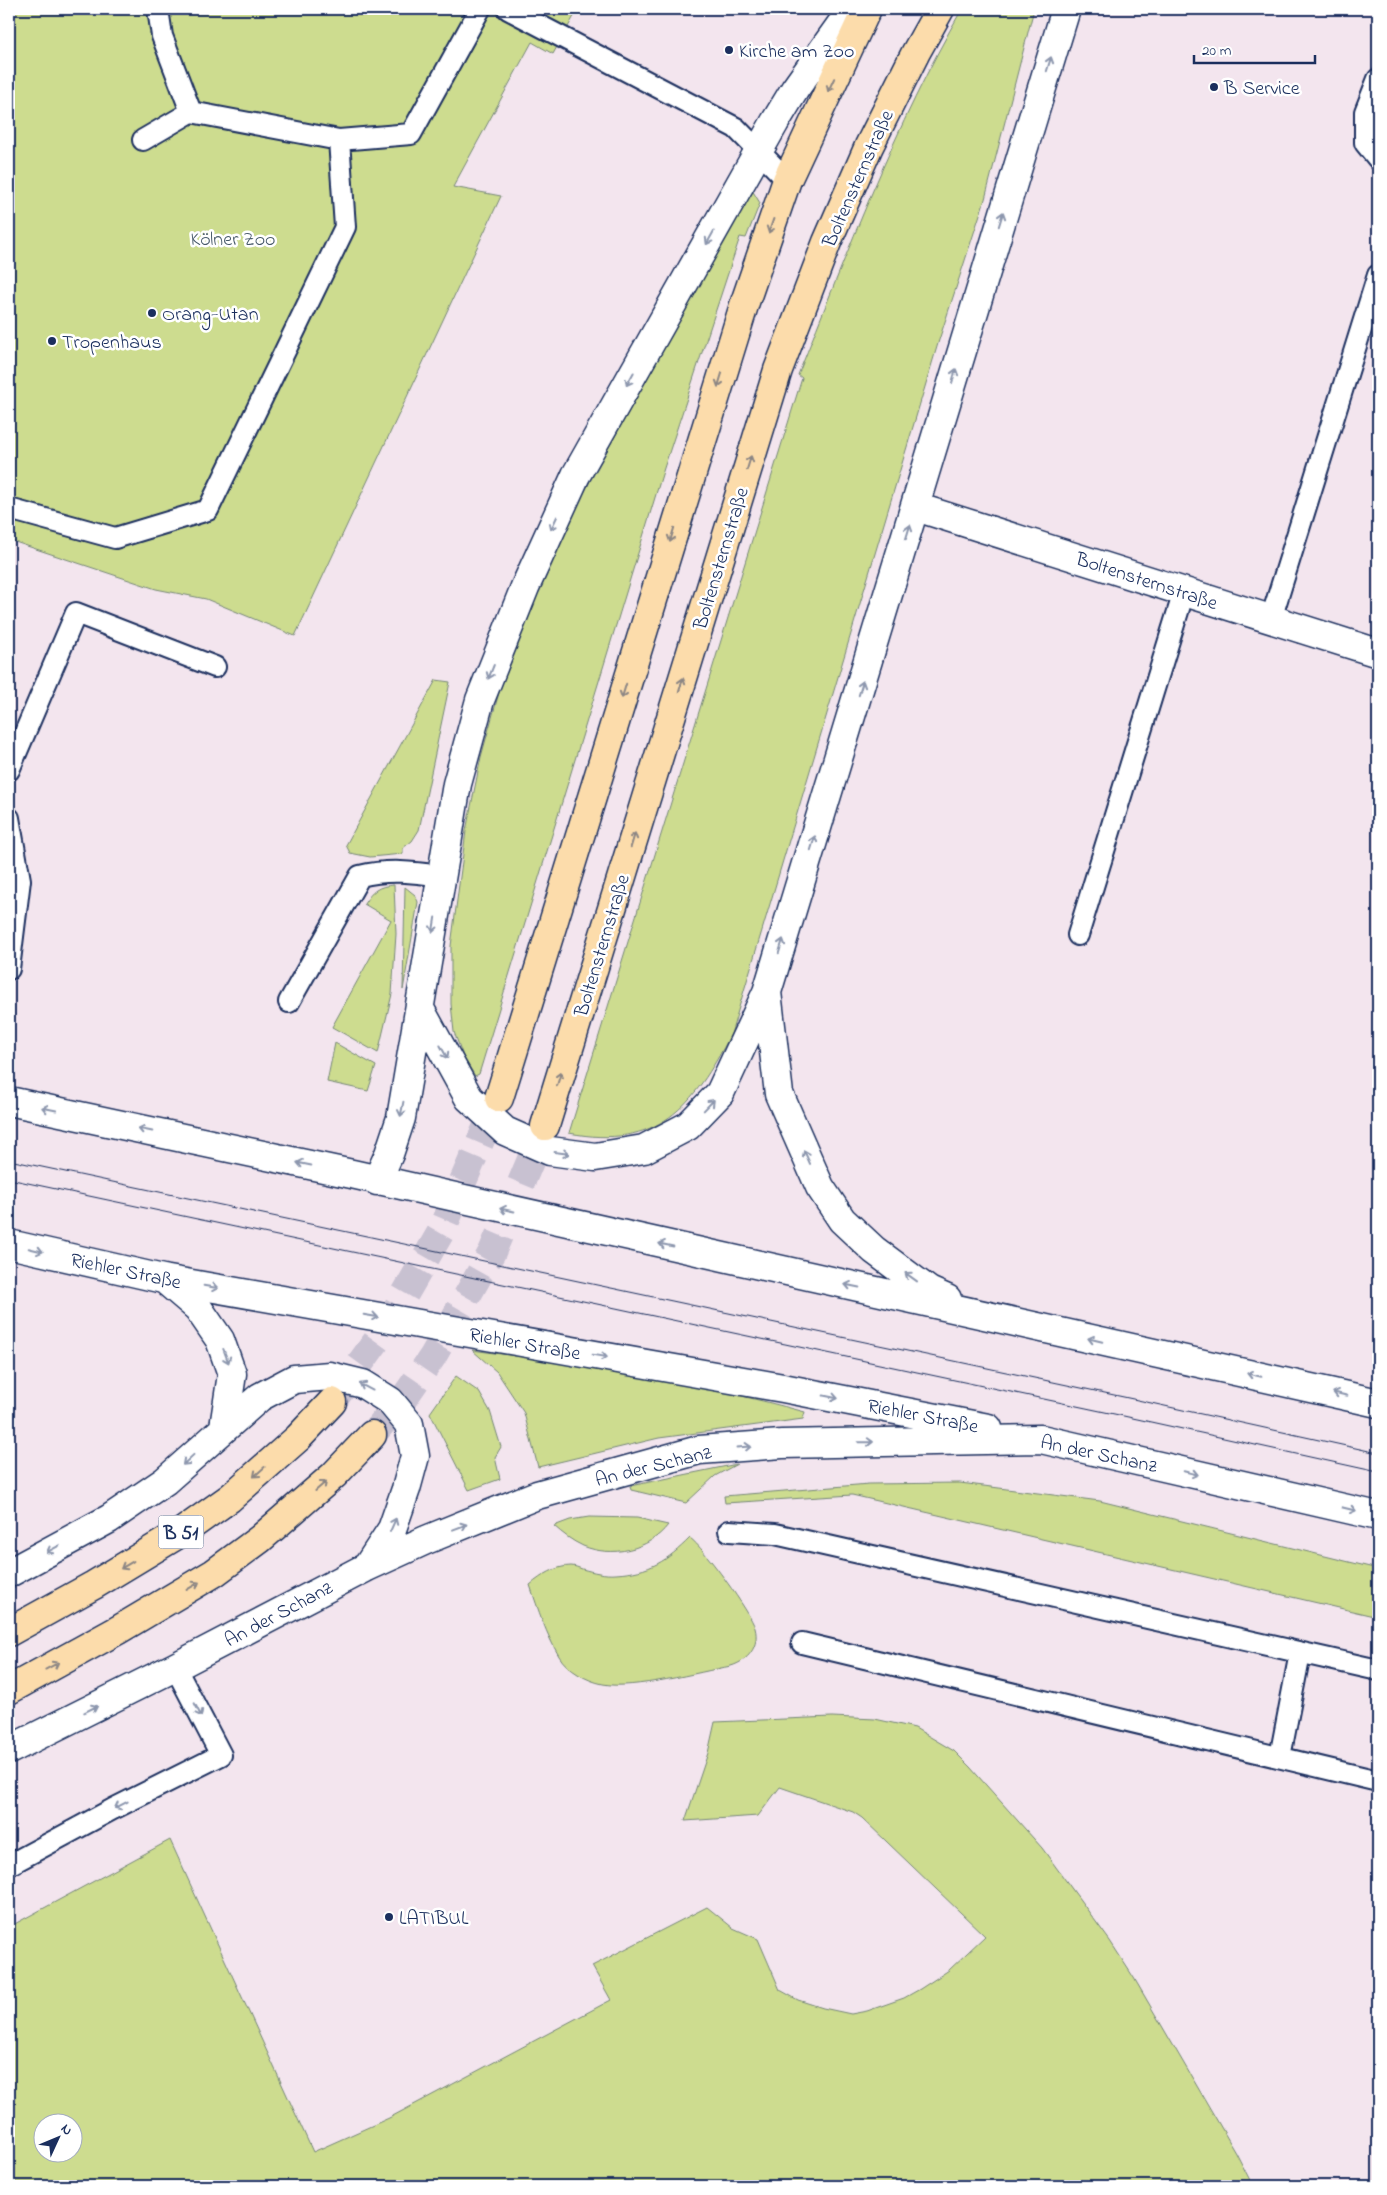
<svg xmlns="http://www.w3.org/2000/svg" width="1387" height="2195" font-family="'Indie Flower',sans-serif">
  <rect width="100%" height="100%" fill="#f3e5ee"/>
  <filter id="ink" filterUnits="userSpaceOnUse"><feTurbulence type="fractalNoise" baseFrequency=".02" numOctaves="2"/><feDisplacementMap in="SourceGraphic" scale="10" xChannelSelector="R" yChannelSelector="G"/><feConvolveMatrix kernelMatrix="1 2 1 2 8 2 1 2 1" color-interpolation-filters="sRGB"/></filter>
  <g filter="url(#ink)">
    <path fill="#cddc8f" stroke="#748676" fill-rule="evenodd" d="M9,9H578L553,54L532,42L453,187L501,196L295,636L206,599L156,589L9,540Z
      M962,9H1034L985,199L939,340L731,1034C693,1107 658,1150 569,1133L802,378L798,375C848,251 895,125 962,9Z
      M752,190L760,203L746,238L740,237L664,468L479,1074L475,1076L463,1056L454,1032L451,1004V946L466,831L481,757L502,682L535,596L563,530Z
      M436,680L450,682L419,830L412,841L403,848V854L370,857L350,853L346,845Z
      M394,885L396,934L392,994L378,1053L332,1027L391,920L364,904C372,891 378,886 394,885Z
      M405,887L415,895L418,902L403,990Z
      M335,1043L376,1066L368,1091L327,1082Z
      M472,1350C584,1365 696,1382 805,1412L803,1419L659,1438L538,1467L524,1413L497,1372Z
      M456,1376L479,1392L490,1411L501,1447L495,1457L500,1479L469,1490L430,1413Z
      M737,1464L715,1476L686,1503L631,1490L630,1486Z
      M960,1483L1100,1501L1378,1569V1617L852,1495L725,1503L724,1496L869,1484Z
      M589,1517L637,1518L668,1525C649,1550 612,1558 583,1546C572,1541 563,1534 554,1526L570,1520Z
      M690,1538C704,1548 751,1613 755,1628C760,1646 748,1661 731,1666C699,1672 633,1690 603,1684C587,1681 567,1670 559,1656C546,1634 538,1609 530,1585C542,1575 556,1566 571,1566C575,1566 579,1568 582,1569C593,1572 605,1575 616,1574C650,1572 667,1561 690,1538Z
      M832,1717L875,1719L915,1728L954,1751L970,1767L1042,1848L1110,1941L1134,1978L1236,2153L1253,2186H9V1927L170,1840L313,2152L389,2118L611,2000L592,1966L707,1907L733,1928L758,1939L780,1990L798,2000L823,2008L851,2014L867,2011L904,1998L920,1989L949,1970L985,1936L862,1818L853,1812L780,1787L758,1816L685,1821L708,1753L715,1722ZM42,2122H72V2152H42Z"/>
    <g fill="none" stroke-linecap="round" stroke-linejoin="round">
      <path stroke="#c8c1d1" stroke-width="28" stroke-dasharray="28 14" stroke-linecap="butt" d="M335,1398L383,1332L442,1230L499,1098
        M372,1435L404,1398L433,1356L492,1252L545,1126"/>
      <g stroke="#1b2f5e" stroke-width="24">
        <path id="service" d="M158,9L162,36L191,112
          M508,9L736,128L787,180
          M1378,79L1365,112V143L1378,159
          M143,140L191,112L339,140L411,134L480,9
          M9,509L115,538L208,510L345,227L339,140
          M1271,619L1378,275
          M9,770L76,613L215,667
          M9,818L20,880L9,969
          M1078,935L1184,592
          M289,1002L360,876C388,869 413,872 442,876
          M729,1531L775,1534L1378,1670
          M802,1643L1378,1781
          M1280,1757L1300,1653
          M9,1865L113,1809L221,1755L175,1667"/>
      </g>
      <g stroke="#1b2f5e" stroke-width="31">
        <path id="minor" d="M916,507L1378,653"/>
      </g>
      <g stroke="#1b2f5e" stroke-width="31">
        <path id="secondary" d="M767,992L779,1094L820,1187L842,1220L874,1250L929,1291L947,1299
          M420,1009L469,1098L505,1131L550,1151L595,1157L644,1149L688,1126L720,1093L767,992L1066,9
          M9,1101L352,1174L1378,1403
          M377,1181L389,1154L401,1118L457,784L480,700L525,587L576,475L775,122L795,89L852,9
          M9,1244L163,1279L783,1388L988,1428
          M164,1279L198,1308L220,1340L232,1374L224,1427
          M9,1573L109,1519L165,1481L260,1397L294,1379L330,1376L363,1384L390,1401L409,1424L415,1456L406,1489L392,1529L367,1567
          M9,1750L175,1667L367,1567L426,1540L537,1495L699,1450L782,1444L1041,1439L1378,1516"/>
      </g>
      <g stroke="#1b2f5e" stroke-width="31">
        <path id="primary" d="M499,1098L745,302L787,180L867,9
          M545,1126L778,370L827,242L869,146L916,52L940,9
          M9,1632L94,1585L185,1530L230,1498L298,1438L332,1402
          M9,1690L118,1630L214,1573L260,1539L334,1475L372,1435"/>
      </g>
      <use href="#service" stroke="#fff" stroke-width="20"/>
      <use href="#minor" stroke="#fff" stroke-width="28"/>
      <use href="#secondary" stroke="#fff" stroke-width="28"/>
      <use href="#primary" stroke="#fcdcab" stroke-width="28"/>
      <path stroke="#1b2f5e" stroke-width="1" d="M9,1160L1133,1399L1378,1453
        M9,1179L1119,1415L1378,1472"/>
    </g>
    <defs><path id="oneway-shaft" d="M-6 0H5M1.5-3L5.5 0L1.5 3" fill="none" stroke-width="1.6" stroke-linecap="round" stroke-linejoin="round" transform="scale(1.25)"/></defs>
    <g stroke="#8d97ae">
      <use href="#oneway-shaft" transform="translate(1049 64) rotate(-73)"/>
      <use href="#oneway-shaft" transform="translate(1001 219) rotate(-73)"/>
      <use href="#oneway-shaft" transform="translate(710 238) rotate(119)"/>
      <use href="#oneway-shaft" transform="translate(954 376) rotate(-74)"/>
      <use href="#oneway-shaft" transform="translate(630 379) rotate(119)"/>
      <use href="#oneway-shaft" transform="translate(554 523) rotate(115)"/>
      <use href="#oneway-shaft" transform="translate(908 532) rotate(-73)"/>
      <use href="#oneway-shaft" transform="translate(491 672) rotate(112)"/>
      <use href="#oneway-shaft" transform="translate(861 688) rotate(-73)"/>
      <use href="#oneway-shaft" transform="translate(813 843) rotate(-73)"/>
      <use href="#oneway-shaft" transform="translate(434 925) rotate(99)"/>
      <use href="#oneway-shaft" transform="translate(781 946) rotate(-73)"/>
      <use href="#oneway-shaft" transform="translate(444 1052) rotate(61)"/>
      <use href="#oneway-shaft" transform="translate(709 1105) rotate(-46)"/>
      <use href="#oneway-shaft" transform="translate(49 1109) rotate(-168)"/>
      <use href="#oneway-shaft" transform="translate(402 1109) rotate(101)"/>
      <use href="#oneway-shaft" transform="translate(145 1130) rotate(-168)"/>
      <use href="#oneway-shaft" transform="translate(562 1153) rotate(7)"/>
      <use href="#oneway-shaft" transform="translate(807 1157) rotate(-114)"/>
      <use href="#oneway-shaft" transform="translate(304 1164) rotate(-168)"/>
      <use href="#oneway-shaft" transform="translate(507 1210) rotate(-168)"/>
      <use href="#oneway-shaft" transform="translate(666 1245) rotate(-168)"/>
      <use href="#oneway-shaft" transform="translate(36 1250) rotate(13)"/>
      <use href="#oneway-shaft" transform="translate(911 1277) rotate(-144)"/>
      <use href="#oneway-shaft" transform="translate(852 1286) rotate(-168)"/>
      <use href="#oneway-shaft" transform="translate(211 1287) rotate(10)"/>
      <use href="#oneway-shaft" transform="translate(371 1316) rotate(10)"/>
      <use href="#oneway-shaft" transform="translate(1095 1340) rotate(-167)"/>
      <use href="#oneway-shaft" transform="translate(226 1356) rotate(69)"/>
      <use href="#oneway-shaft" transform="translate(600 1356) rotate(10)"/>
      <use href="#oneway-shaft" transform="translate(1254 1375) rotate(-167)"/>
      <use href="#oneway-shaft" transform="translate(366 1387) rotate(-152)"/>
      <use href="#oneway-shaft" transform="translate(1340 1394) rotate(-167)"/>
      <use href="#oneway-shaft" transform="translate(831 1397) rotate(11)"/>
      <use href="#oneway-shaft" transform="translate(866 1442) rotate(-1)"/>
      <use href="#oneway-shaft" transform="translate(744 1447) rotate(-4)"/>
      <use href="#oneway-shaft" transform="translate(188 1460) rotate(137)"/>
      <use href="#oneway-shaft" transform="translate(1191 1473) rotate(13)"/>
      <use href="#oneway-shaft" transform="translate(1349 1509) rotate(13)"/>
      <use href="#oneway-shaft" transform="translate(393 1525) rotate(-66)"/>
      <use href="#oneway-shaft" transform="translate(460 1527) rotate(-21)"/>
      <use href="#oneway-shaft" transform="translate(53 1549) rotate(152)"/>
      <use href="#oneway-shaft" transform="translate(91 1709) rotate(-26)"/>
      <use href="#oneway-shaft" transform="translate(198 1710) rotate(63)"/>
      <use href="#oneway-shaft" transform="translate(121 1805) rotate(153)"/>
    </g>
    <g stroke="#8c8684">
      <use href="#oneway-shaft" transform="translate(831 85) rotate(115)"/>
      <use href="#oneway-shaft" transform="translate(771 226) rotate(109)"/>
      <use href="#oneway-shaft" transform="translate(720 380) rotate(107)"/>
      <use href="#oneway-shaft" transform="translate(749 463) rotate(-73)"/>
      <use href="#oneway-shaft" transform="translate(672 535) rotate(107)"/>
      <use href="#oneway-shaft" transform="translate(681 685) rotate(-73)"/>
      <use href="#oneway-shaft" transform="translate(624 691) rotate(107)"/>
      <use href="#oneway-shaft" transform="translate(633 840) rotate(-73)"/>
      <use href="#oneway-shaft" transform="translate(559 1079) rotate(-73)"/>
      <use href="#oneway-shaft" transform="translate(259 1472) rotate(138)"/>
      <use href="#oneway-shaft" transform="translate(321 1486) rotate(-41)"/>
      <use href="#oneway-shaft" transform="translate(127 1565) rotate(149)"/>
      <use href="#oneway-shaft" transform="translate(193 1586) rotate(-31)"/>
      <use href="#oneway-shaft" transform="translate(52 1666) rotate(-28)"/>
    </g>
  </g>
  <g fill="#1b2f5e" stroke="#fff" stroke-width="2">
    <circle cx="729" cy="50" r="5"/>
    <circle cx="1214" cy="87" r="5"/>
    <circle cx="152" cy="313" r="5"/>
    <circle cx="52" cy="341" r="5"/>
    <circle cx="389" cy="1917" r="5"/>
  </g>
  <g text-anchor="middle" stroke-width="5" stroke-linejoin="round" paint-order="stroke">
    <rect fill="#fff" stroke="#5f6d8e" stroke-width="1" x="158.5" y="1515.5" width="45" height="33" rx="4"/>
    <g font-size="19" font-weight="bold" fill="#1b2f5e">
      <text x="181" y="1539">B 51</text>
    </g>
    <g font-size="20" fill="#1b2f5e" stroke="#fff" text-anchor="start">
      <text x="739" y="57">Kirche am Zoo</text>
      <text x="1224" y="94">B Service</text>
      <text x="162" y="320">Orang-Utan</text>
      <text x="62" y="348">Tropenhaus</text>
      <text x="399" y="1924">LATIBUL</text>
    </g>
    <g font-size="20" fill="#1b2f5e" stroke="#fff">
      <text transform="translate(857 178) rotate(-66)" y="7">Boltensternstraße</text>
      <text transform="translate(720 558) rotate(-73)" y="7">Boltensternstraße</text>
      <text transform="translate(1147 580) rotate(18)" y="7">Boltensternstraße</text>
      <text transform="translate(601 945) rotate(-73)" y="7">Boltensternstraße</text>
      <text transform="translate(126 1270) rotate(12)" y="7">Riehler Straße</text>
      <text transform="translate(525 1343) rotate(10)" y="7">Riehler Straße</text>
      <text transform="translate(923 1415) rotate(11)" y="7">Riehler Straße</text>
      <text transform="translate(1099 1453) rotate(12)" y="7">An der Schanz</text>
      <text transform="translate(653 1465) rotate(-14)" y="7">An der Schanz</text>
      <text transform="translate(278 1613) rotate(-28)" y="7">An der Schanz</text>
    </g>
    <g font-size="20" fill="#485a6a" stroke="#fff">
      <text x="233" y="245">Kölner Zoo</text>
    </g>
  </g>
  <rect width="1387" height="2195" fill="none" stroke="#fff" stroke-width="30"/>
  <rect x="15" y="15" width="1357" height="2165" fill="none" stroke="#1b2f5e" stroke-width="2" filter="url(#ink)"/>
  <g transform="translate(58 2138) rotate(46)"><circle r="24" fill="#ffffff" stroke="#a4acbf"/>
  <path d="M0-4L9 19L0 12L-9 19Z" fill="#1b2f5e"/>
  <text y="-8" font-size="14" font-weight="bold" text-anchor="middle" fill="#1b2f5e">N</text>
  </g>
  <path d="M1194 55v8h121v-8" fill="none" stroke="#1b2f5e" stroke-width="2.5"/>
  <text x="1202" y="55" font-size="15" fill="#1b2f5e" stroke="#ffffff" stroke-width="4" paint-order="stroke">20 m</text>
</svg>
